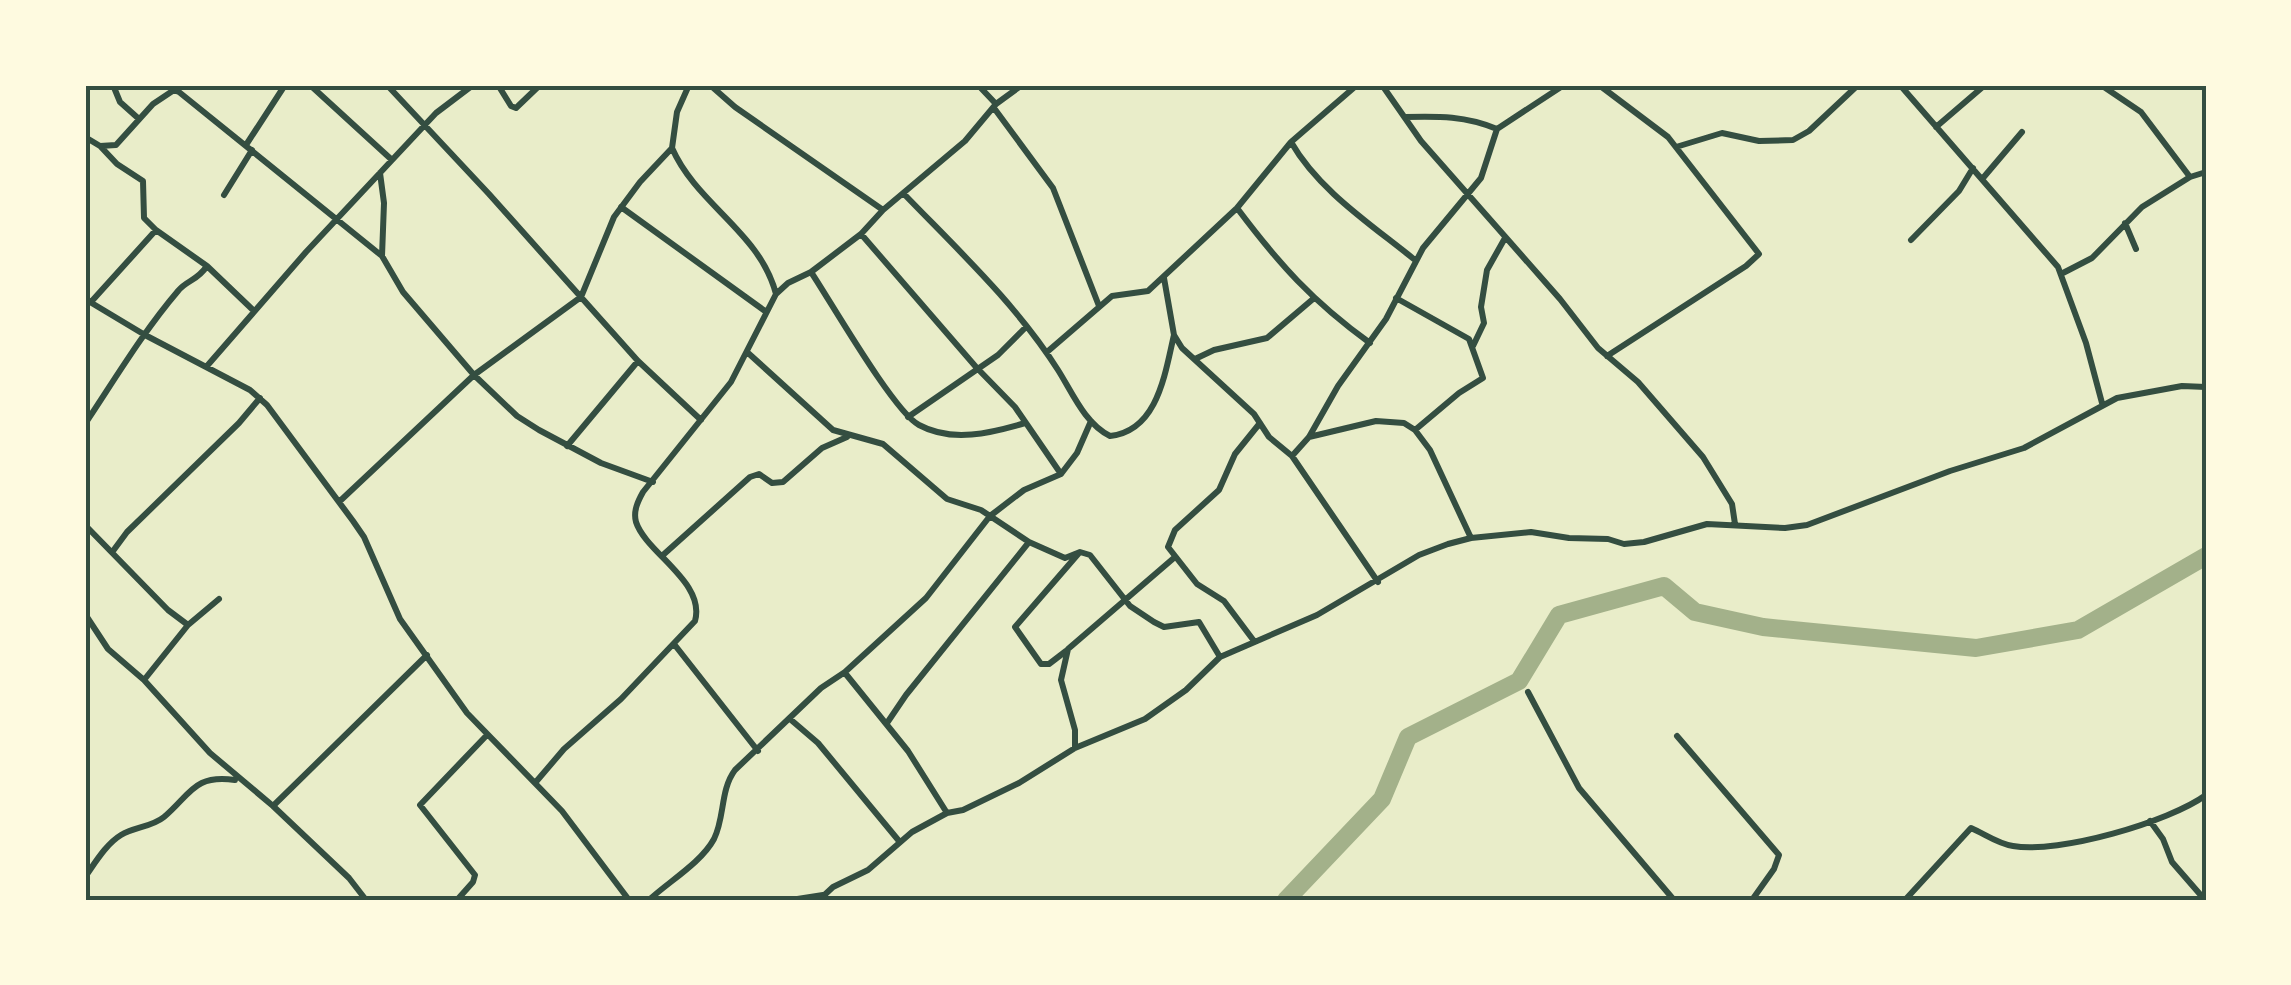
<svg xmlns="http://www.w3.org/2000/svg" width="2291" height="985" font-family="Raleway,sans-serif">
  <rect width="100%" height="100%" fill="#e9edc9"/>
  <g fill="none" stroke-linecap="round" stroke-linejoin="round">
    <path stroke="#a3b18a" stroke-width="18" d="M1286,900L1382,799L1408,737L1519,681L1559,615L1664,586L1695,612L1763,627L1976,648L2078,630L2206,556"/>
    <path stroke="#344e41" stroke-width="6" d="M113,85L120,102L139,119
      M310,85L392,160
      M387,85L489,194L638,361L701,420
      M498,85L511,106L516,108L540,85
      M689,85L677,112L672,148C697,205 760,232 776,294
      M710,85L735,107L883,210
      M978,85L996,104
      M1382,85L1421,141L1560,299L1598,348L1638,382L1703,457L1732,504L1735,524
      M1599,85L1668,137L1759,254L1746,266L1607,356
      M1900,85L2058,267L2086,343L2102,403
      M2101,85L2141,112L2190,177
      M994,108L1053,188L1099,306
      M1405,117C1439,116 1466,116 1497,129
      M1936,127L1985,85
      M85,137L100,146L116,145L153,104L174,90L179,92L382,256
      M1291,142C1319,191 1372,225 1415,260
      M246,145L285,85
      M101,147L117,164L143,181L144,218L156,230
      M1676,147L1722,133L1759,141L1793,140L1809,131L1858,85
      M380,173L384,203L382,256L403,292L474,375L517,416L539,430L601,463L653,482
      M1983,178L2022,132
      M904,194C957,249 1017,305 1058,370C1072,392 1085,424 1110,436C1158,431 1165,373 1174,335
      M224,195L252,150
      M621,207L765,311
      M1237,208C1279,264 1312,301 1370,343
      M2125,223L2136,249
      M861,234L976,367L1015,407L1061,474
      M1911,240L1959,191L1973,168
      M811,272C831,302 894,412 919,425C952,443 991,433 1025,423
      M2061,274L2092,258L2142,207L2190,177L2206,172
      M1164,278L1174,335L1182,348L1254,414L1269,437L1292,456L1378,582
      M1396,298L1469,339L1483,378L1459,393L1415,430
      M85,299L145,335L250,390L267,405L353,521L364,537L400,619L467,713L562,811L629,900
      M91,302L156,230L207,266L253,310
      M1473,346L1484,323L1481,307L1487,270L1505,238
      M747,352L833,430L883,444L947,499L981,510L1029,542L1065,558L1080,552L1090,555L1130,606L1154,622L1164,627L1199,622L1220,657
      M1047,352L1112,296L1148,291L1237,208L1291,142L1357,85
      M1195,359L1214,350L1267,338L1313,299
      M207,366L306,252L436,113L473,85
      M908,417L998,355L1026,327
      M85,424C115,379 143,332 178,291C187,280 197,281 207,266
      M1309,437L1376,421L1404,423L1415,430L1430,450L1471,538
      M567,446L638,361
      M1292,456L1309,437L1338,386L1386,319L1423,248L1481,178L1497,129L1564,85
      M340,501L474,375L581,297L614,217L640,182L672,148
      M85,525L168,610L188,625
      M113,551L127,532L239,423L260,398
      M663,555L750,477L759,474L772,483L783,482L822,448L847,437
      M85,614L108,649L144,680L210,753L273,806L349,878L366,900
      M1254,641L1224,601L1197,584L1168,547L1175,530L1219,490L1235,454L1260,423
      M674,644L758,751
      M1066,651L1049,664H1041L1015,627L1079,553
      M845,673L908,751L947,813
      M144,680L188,625L219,599
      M1528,692L1579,788L1674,900
      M790,719L818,743L899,841
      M887,723L906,695L1029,542
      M1677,736L1779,855L1774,869L1752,900
      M1075,748V730L1061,680L1068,649L1175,557
      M535,783L564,749L621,699L695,621C706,582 646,553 636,522C633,511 638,501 643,492L731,382L776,294L788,283L811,272L861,234L883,210L965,141L996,104L1022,85
      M273,806L427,655
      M2150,821L2163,839L2172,862L2205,900
      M85,877C95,863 106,844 121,835C134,827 152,827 164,817C191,794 194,774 235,780
      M457,900L473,882L475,875L420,805L486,736
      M649,900C668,882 701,863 714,839C725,817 720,790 735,770L821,688L845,672L926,598L990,516L1024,490L1061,474L1077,453L1091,421
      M791,900L823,895
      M819,900L833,887L868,870L912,832L947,813L963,810L1019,783L1075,748L1145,719L1186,690L1220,657L1317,615L1419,555L1448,544L1471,538L1531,532L1569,538L1608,539L1624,544L1644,542L1707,524L1785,528L1807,525L1950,471L2024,448L2117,398L2182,386L2206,387
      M1905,900L1971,828C1985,834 1998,844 2013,846C2059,854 2169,822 2206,795"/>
  </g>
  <rect width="2291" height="985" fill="none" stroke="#fefae0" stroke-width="175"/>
  <rect x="88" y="88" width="2116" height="810" fill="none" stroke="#344e41" stroke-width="4"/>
</svg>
